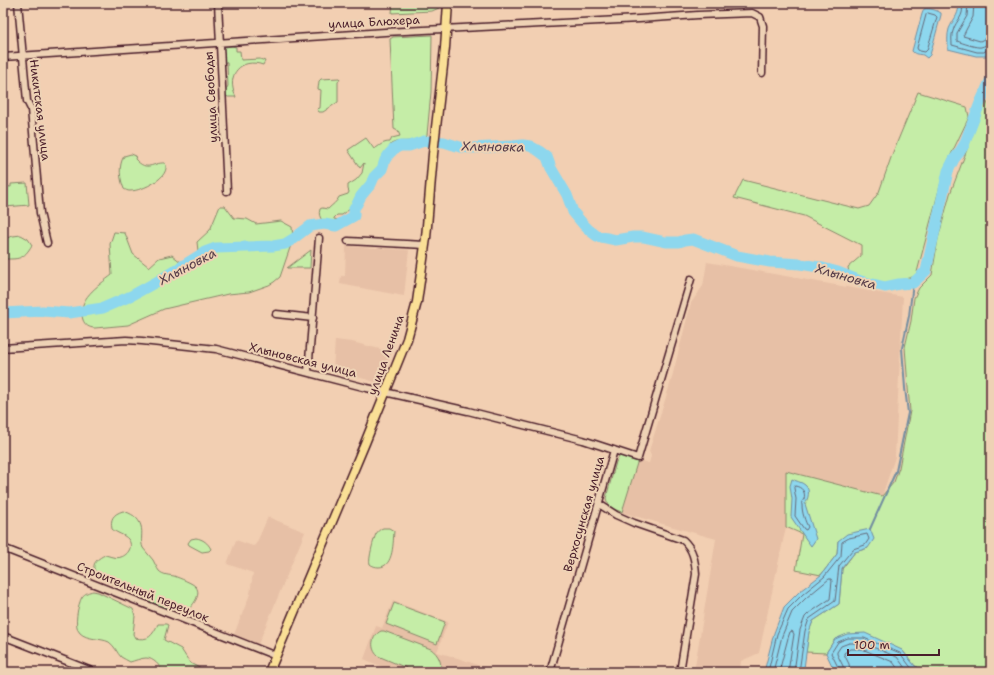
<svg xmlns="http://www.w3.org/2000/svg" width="994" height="675" font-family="'Shantell Sans',sans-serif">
  <rect width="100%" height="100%" fill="#f2cfb2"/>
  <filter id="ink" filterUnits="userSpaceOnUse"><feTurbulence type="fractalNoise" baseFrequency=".025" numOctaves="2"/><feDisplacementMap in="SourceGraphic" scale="8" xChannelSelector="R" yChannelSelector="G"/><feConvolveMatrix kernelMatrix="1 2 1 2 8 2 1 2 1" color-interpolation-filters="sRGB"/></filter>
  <g filter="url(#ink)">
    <path fill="#e7c0a6" d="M346,246L409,250L404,296L340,284L341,276H345Z
      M707,262L903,297L895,457L882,496L786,471V527L759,653L741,661L740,672H694L716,539L624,513L617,510L610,505L607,501L606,498L619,457L621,455L649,463L651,456L649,451L671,381L691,303L703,286Z
      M335,340L352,342L392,352L380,382L379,383L333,370Z
      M268,517L305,532L257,647L233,637L250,594L253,573L227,564L236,540L250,545L253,546L255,545L257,542Z
      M393,601L448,622L437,652L461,659L494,671V672H386L387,669L364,659L376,626L382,628Z"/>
    <path fill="#c5eda7" stroke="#888669" d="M393,3H441L439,8L432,11L392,13Z
      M432,35L431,92L427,135L425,137C420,137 415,141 410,141C402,142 399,140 391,144L388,151L384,156L379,170L372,176L369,183L359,195L355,205L342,215H337L334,218V219L339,220L340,224L337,227L333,228C325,223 317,219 320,209L322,208L328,209C332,205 337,202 339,197L348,194L349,192L348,189V185L356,180L362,173L364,163L360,168L348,150L366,138L374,149C380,146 382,142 390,142L392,138L400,136L398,131L394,129L390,39L393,37Z
      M232,46L236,47V51H240L241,60L260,59L265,61L263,65C241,57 225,75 236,97H228L226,96L225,91L228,86L227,63L223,61V49L225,47Z
      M339,78L340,79L338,82V102L323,112H319L317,109L320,108L321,90L318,89L319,81L321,79Z
      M918,92L967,107L969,117L945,167L916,276L882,285L849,273L848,267L861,256V245L804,216L734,198L743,180L859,209L869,206L879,192L893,152Z
      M986,100L991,111V672H943L942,670L928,672L915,666L902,650L835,639L826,653L806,652L809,631L813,621L839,604L842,569L855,552L868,548L838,541L837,554L821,575L796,570L802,534L786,527V471L882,496L894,482L899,468L910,411L908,388L905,347L911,321L914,298L919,288L932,275L938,239L950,194Z
      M131,154L136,156L135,159C148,173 152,162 165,163C172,177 142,191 130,191C127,191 126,190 124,189C120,179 118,166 124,156Z
      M27,183L29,205L5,207L3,186L11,187V184Z
      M220,206H225L234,218L247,219L256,224L281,221L292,227L293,239L280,277L274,282L269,285L249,292L228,294L164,309L128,325L95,328C89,328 85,325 83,320C76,299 98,286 112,275L110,244L114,232L125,233L133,254L149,267L159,258L172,255L186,266L193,268L199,260L197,242L210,230Z
      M21,235L28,239L32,245C23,260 19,259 3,259V239L13,236Z
      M311,250L310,268H287Z
      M621,455L638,460L622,512C615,510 607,506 606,498L616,462L619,457Z
      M123,511C131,513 139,518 141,526C143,533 140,541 143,548C146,552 150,556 153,560C155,564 157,568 159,571C163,575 169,575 174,576C179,578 193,583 196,587C202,595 192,607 186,611L167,609L160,606L101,578C90,569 92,561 105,555C110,556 116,559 121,557C128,555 134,546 128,539C125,535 116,533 112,529C110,519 113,514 123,511Z
      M383,528H389L394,531C393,541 394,567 379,567C376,567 372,566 370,564C368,560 374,538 376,534C378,531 380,529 383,528Z
      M196,538C203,539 208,543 211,549L209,551L202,552L189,545L188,543L191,539Z
      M93,591L98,592L133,609L135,616L133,634L135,638C149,641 152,636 158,624H166L168,625L164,640L181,649L190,663L207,672H162C161,666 153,658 146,658C141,658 134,661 130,662C127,660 124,659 121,657C117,653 115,646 109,642C101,638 87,640 80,633C73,627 78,604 82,597C85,593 89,592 93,591Z
      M394,603L445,622L437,644L386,624Z
      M381,631H384L431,649C438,654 443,663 440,672H416L378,656C370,649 371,636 381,631Z"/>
    <path fill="#8dd7ee" stroke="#728da0" d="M957,3H991V50L987,56H976L948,49C948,43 947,35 949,29C953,19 958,17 959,5Z
      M924,9C930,8 936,10 941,13V15L930,55L927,58C926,57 924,56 923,55C919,54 915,55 912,51L922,14Z
      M792,479C795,481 802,482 805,485C811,490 808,499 805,504L816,539L811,546C804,537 798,527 791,517L792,499L790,486Z
      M870,529L874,539L868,548L855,552L842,568L839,604L813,621L809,632L804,668L803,672H764L774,633L784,607L800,591L821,575L837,554L838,541L847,534Z
      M865,633L902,650L915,666L928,672L942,670L943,672H835L826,653L835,639L847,634Z"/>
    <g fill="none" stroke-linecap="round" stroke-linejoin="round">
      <path stroke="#656979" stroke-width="1" d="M962,3C965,18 956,19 953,31C951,35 952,41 952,45L977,52H984L988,49H991
        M968,3L967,16L957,33V41C962,43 977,48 981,47C985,46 987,44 991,44
        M974,3L973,17L967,28L963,36L980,41L986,38L991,37
        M928,13L935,15L937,17L927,50L925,52L920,51L918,50L917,48L926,15Z
        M795,486C802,487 806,492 804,499C802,502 801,502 802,505C802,513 805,521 808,527L806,530L804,529L795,516L796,499L794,488Z
        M768,672L777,634L788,609L803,594L824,577L841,556L842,542L849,538L867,534L869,539L865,545L853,549L839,566L835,601L809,619L805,631L799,672
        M773,672L782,636L792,612L806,598L829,579H831L832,581L830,599L808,614L805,617L800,630L794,672
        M779,672L788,638L790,632L792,631L794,634L788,672
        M839,672L838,667L831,653L838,642L848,638H864L900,653L912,669L918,672
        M844,672L843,666L837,654V652L841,646L849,643H863L897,657L908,672
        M850,672L849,664L844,654V653L850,649H862L893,662L900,672"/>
      <path stroke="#728da0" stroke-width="2" d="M870,529L896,471L908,413L905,388L902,348L909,316L913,283"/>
      <path stroke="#8dd7ee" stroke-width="11" d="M3,313L43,311L69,313L103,308L131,296L158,281L205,252L216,248L273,246L285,244L293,239L310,226L324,224L336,226L354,216V208L357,204L361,196L371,184L374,177L382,169L385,160L389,154L394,149L400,146H409L424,141L444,142L460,147L471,148L513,146L523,145L530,146L539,151L547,157L551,168L567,195L573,212L583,224L589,230L597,236L616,240L633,237H643L666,242H679L685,240L693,239L737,256L770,262L800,264L819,267L838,272L861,281L885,287L899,284L913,283L926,271L948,171L954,159L959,153L964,145L980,103L991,79"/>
      <g stroke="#4a1f2b" stroke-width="9">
        <path id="minor" d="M18,3L27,101L31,109L40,213L47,243
          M218,3L227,191
          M3,57L385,32L639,19L698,15L752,13L760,17L763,26L762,73
          M348,241L425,245
          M276,314L313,318
          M3,348L126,340L142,341L216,349L367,388L468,411L583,440L638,458L691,279
          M308,372L319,238
          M599,504L616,515L634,523L683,540C693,549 695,560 696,574L680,672
          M3,548L276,656
          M3,636L49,654L94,672
          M550,672L614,450"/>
      </g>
      <g stroke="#4a1f2b" stroke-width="11">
        <path id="major" d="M269,672L365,443L407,339L417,302L426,238L433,154L445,48L448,3"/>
      </g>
      <use href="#minor" stroke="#eed2b5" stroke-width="6"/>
      <use href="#major" stroke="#fadf96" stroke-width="8"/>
    </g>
  </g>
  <g text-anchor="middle" stroke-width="4" stroke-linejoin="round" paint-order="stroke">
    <g font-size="12" fill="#4a1f2b" stroke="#eed2b5">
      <text transform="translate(374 22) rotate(-3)" y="4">улица Блюхера</text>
      <text transform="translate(211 97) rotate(-93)" y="4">улица Свободы</text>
      <text transform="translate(40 110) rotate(83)" y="4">Никитская улица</text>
      <text transform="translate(386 355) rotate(-70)" y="4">улица Ленина</text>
      <text transform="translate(303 360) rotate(14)" y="4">Хлыновская улица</text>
      <text transform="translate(584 514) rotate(-74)" y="4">Верхосунская улица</text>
      <text transform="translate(143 592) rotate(22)" y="4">Строительный переулок</text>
    </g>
    <g font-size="13" font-style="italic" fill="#543b48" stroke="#eed2b5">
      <text transform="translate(493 146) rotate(1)" y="5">Хлыновка</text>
      <text transform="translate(187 266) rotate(-28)" y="5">Хлыновка</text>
      <text transform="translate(846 276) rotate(16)" y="5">Хлыновка</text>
    </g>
  </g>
  <rect width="994" height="675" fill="none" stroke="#eed2b5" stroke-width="16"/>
  <rect x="8" y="8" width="978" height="659" fill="none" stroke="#4a1f2b" stroke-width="1.5" filter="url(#ink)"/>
  <path d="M848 649v6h91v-6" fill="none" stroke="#4a1f2b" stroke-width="2"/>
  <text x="854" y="649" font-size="12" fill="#4a1f2b" stroke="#eed2b5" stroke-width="3" paint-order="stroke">100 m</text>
</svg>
